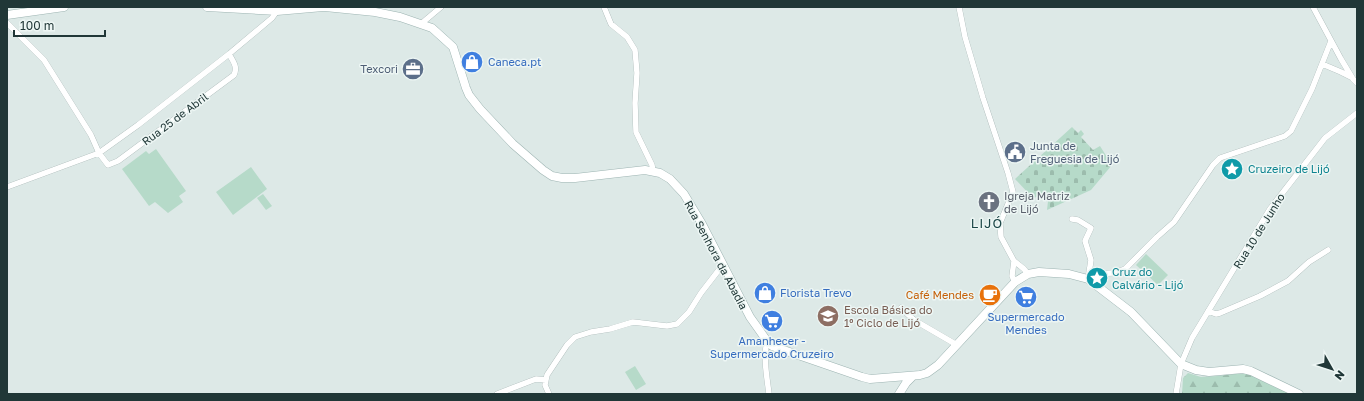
<svg xmlns="http://www.w3.org/2000/svg" width="1364" height="401" font-family="'Golos Text',sans-serif">
  <defs>
    <pattern id="forest-firs" width="22" height="20" patternUnits="userSpaceOnUse"><rect width="22" height="20" fill="#b6dac9"/><path d="M5 1l3.5 6h-7zM16 11l3.5 6h-7z" fill="#9cbcad"/></pattern>
    <pattern id="cemetery-stones" width="16" height="16" patternUnits="userSpaceOnUse"><rect width="16" height="16" fill="#b6dac9"/><path d="M2 7V4a2 2 0 0 1 4 0v3zM10 15v-3a2 2 0 0 1 4 0v3z" fill="#9cbcad"/></pattern>
  </defs>
  <rect width="100%" height="100%" fill="#dde9e7"/>
  <path fill="url(#forest-firs)" d="M1188,373L1201,377L1217,376L1244,373L1253,375L1290,394H1182L1183,378Z"/>
  <path fill="url(#cemetery-stones)" d="M1072,127L1078,133L1081,130L1084,134L1081,137L1093,150L1100,146L1112,165L1091,190L1047,210L1049,192L1031,199V196L1015,179Z"/>
  <path fill="#b6dac9" d="M156,149L186,191L179,196L183,202L168,213L155,202L149,206L122,169L146,151L149,154Z
    M251,167L267,189L233,215L216,192Z
    M263,194L272,206L266,210L257,198Z
    M1146,254L1168,275L1158,285L1136,265Z
    M635,366L646,384L636,390L625,372Z"/>
  <g fill="none" stroke-linecap="round" stroke-linejoin="round">
    <g stroke="#a1b0af" stroke-width="6">
      <path id="street" d="M604,7L611,24L627,37L635,50L637,73L635,103L636,132L652,165L653,171
        M959,7L965,37L983,98L1008,173L1013,192L1000,223L1001,237L1014,261L1024,269L1028,274
        M1313,7L1341,59L1353,79L1357,83
        M7,23L44,60L91,135L99,153L108,165L118,161L234,75C238,67 233,61 229,54
        M422,23L441,7
        M1322,64L1341,72L1351,77
        M7,187L99,153L138,125L229,54L272,18L277,11
        M1072,219L1078,220L1091,228L1085,241L1091,260L1088,279
        M1014,261L1012,276L1015,282
        M1088,279L1092,274L1113,273L1125,269L1157,237L1174,222L1213,165L1220,158L1285,136L1291,131L1312,89L1331,41
        M901,308L914,320L957,345
        M1208,311L1216,314L1220,313L1260,296L1288,281L1309,262L1328,250
        M767,341C763,358 767,377 769,394
        M497,394L536,379L546,380
        M549,394L545,385L547,375L567,345L575,337L591,332L610,329L633,322L667,326L677,324L689,312L701,293L718,271L725,267
        M1176,394L1181,364L1192,338L1270,209L1325,138L1357,113"/>
    </g>
    <g stroke="#9db4b2" stroke-width="9">
      <path id="secondary" d="M207,7L277,11L323,7
        M325,7L375,12L400,17L432,28L453,47L466,88L469,95L480,109L513,144L543,170L552,176L562,178H575L645,170L660,173L670,179L684,194L702,224L750,317L767,341L772,346L862,377L870,379L920,375L927,373L938,365L1015,282L1028,274L1039,272L1069,274L1088,279L1131,312L1181,364L1196,370L1209,372L1243,369L1251,371L1299,394
        M7,15L64,7
        M899,394L906,383L913,376"/>
    </g>
    <use href="#street" stroke="#fff" stroke-width="5.5"/>
    <use href="#secondary" stroke="#fff" stroke-width="8"/>
  </g>
  <defs>
    <g id="shop-disc" transform="scale(1.15)"><circle r="9.5" fill="#3f7fe0" stroke="#edf6f4"/><path d="M-5-2.5h2.3a2.7 3.5 0 0 1 5.4 0H5L5.5 6h-11ZM-1.5-2.5h3a1.5 2.3 0 0 0-3 0Z" fill="#fff"/></g>
    <g id="office-disc" transform="scale(1.15)"><circle r="9.5" fill="#5c6f8a" stroke="#edf6f4"/><path d="M-6-3h4V-5.5h4V-3h4V5H-6ZM-1-4.5V-3h2v-1.5ZM-6 0V1H6V0Z" fill="#fff"/></g>
    <g id="civic-disc" transform="scale(1.15)"><circle r="9.5" fill="#5c6f8a" stroke="#edf6f4"/><path d="M-.6-6.5H3V-4.5H.6V-3L4-1V1h2V6H-6V1h2V-1L-.6-3ZM-1.2 2.5V6h2.4V2.5Z" fill="#fff"/></g>
    <g id="sight-disc" transform="scale(1.15)"><circle r="9.5" fill="#0f9aa8" stroke="#edf6f4"/><path d="M0-6L1.8-2.2L6-1.7L2.9 1.2L3.7 5.4L0 3.3L-3.7 5.4L-2.9 1.2L-6-1.7L-1.8-2.2Z" fill="#fff"/></g>
    <g id="church-disc" transform="scale(1.15)"><circle r="9.5" fill="#6b7280" stroke="#edf6f4"/><path d="M-1.2-6h2.4v3.5h3.3v2.4h-3.3V6h-2.4V-.1h-3.3v-2.4h3.3Z" fill="#fff"/></g>
    <g id="cafe-disc" transform="scale(1.15)"><circle r="9.5" fill="#e8710a" stroke="#edf6f4"/><path d="M-5.5-4.5H6V0H3Q3 3.5 0 3.5H-2.5Q-5.5 3.5-5.5 0ZM3-3.2v2h1.7v-2ZM-6 4.5H4V6H-6Z" fill="#fff"/></g>
    <g id="supermarket-disc" transform="scale(1.15)"><circle r="9.5" fill="#3f7fe0" stroke="#edf6f4"/><path d="M-6-5.5h2.5l.6 2H6L4.5 2H-2.5L-4.4-4H-6ZM-1.5 3.2a1.3 1.3 0 1 0 .1 0ZM3 3.2a1.3 1.3 0 1 0 .1 0Z" fill="#fff"/></g>
    <g id="school-disc" transform="scale(1.15)"><circle r="9.5" fill="#8d6e63" stroke="#edf6f4"/><path d="M0-5L7-2L0 1L-7-2ZM-4 1L0 2.5L4 1V4Q0 6-4 4Z" fill="#fff"/></g>
  </defs>
  <g fill-rule="evenodd">
    <use href="#shop-disc" x="472" y="62"/>
    <use href="#office-disc" x="413" y="69"/>
    <use href="#civic-disc" x="1015" y="152"/>
    <use href="#sight-disc" x="1232" y="169"/>
    <use href="#church-disc" x="989" y="202"/>
    <use href="#sight-disc" x="1097" y="278"/>
    <use href="#shop-disc" x="765" y="293"/>
    <use href="#cafe-disc" x="990" y="295"/>
    <use href="#supermarket-disc" x="1026" y="297"/>
    <use href="#school-disc" x="828" y="316"/>
    <use href="#supermarket-disc" x="772" y="321"/>
  </g>
  <g text-anchor="middle" stroke-width="3" stroke-linejoin="round" paint-order="stroke">
    <g font-size="11" fill="#366cbe" stroke="#edf6f4" text-anchor="start">
      <text x="488" y="66">Caneca.pt</text>
      <text x="780" y="297">Florista Trevo</text>
      <text x="1026" y="321" text-anchor="middle">Supermercado<tspan x="1026" dy="13">Mendes</tspan></text>
      <text x="772" y="345" text-anchor="middle">Amanhecer -<tspan x="772" dy="13">Supermercado Cruzeiro</tspan></text>
    </g>
    <g font-size="11" fill="#4e5e75" stroke="#edf6f4" text-anchor="end">
      <text x="398" y="73">Texcori</text>
      <text x="1030" y="150" text-anchor="start">Junta de<tspan x="1030" dy="13">Freguesia de Lijó</tspan></text>
    </g>
    <g font-size="11" fill="#203737" stroke="#edf6f4">
      <text transform="translate(175 119) rotate(-37)" y="4">Rua 25 de Abril</text>
      <text transform="translate(1259 231) rotate(-58)" y="4">Rua 10 de Junho</text>
      <text transform="translate(716 255) rotate(62)" y="4">Rua Senhora da Abadia</text>
    </g>
    <g font-size="11" fill="#0d838f" stroke="#edf6f4" text-anchor="start">
      <text x="1248" y="173">Cruzeiro de Lijó</text>
      <text x="1112" y="276">Cruz do<tspan x="1112" dy="13">Calvário - Lijó</tspan></text>
    </g>
    <g font-size="11" fill="#5b616d" stroke="#edf6f4" text-anchor="start">
      <text x="1004" y="200">Igreja Matriz<tspan x="1004" dy="13">de Lijó</tspan></text>
    </g>
    <g font-size="11" fill="#c56008" stroke="#edf6f4" text-anchor="end">
      <text x="974" y="299">Café Mendes</text>
    </g>
    <g font-size="11" fill="#785e54" stroke="#edf6f4" text-anchor="start">
      <text x="844" y="314">Escola Básica do<tspan x="844" dy="13">1º Ciclo de Lijó</tspan></text>
    </g>
    <g font-size="13" letter-spacing="1" fill="#1d4748" stroke="#edf6f4">
      <text x="987" y="228">LIJÓ</text>
    </g>
  </g>
  <rect width="1364" height="401" fill="none" stroke="#203737" stroke-width="16"/>
  <g transform="translate(1332 369) rotate(129)" stroke="#edf6f4" stroke-width="3" paint-order="stroke">
  <path d="M0-3L7 15L0 10L-7 15Z" fill="#203737"/>
  <text y="-6" font-size="11" font-weight="bold" text-anchor="middle" fill="#203737">N</text>
  </g>
  <path d="M14 30v6h91v-6" fill="none" stroke="#203737" stroke-width="2"/>
  <text x="20" y="30" font-size="12" fill="#203737" stroke="#edf6f4" stroke-width="3" paint-order="stroke">100 m</text>
</svg>
